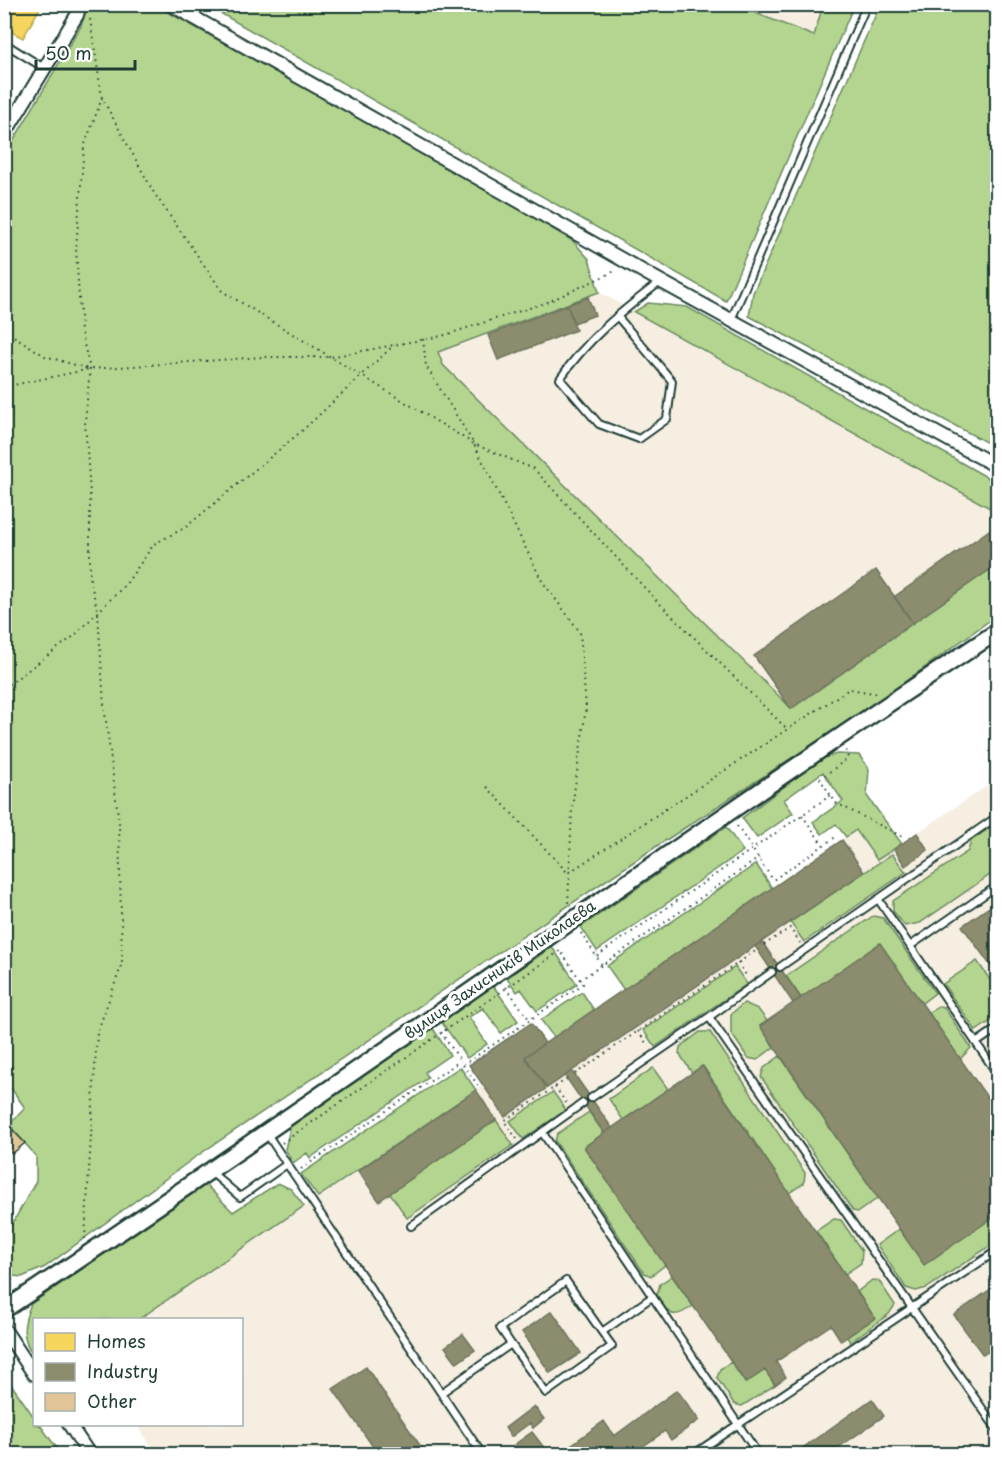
<svg xmlns="http://www.w3.org/2000/svg" width="1002" height="1459" font-family="'Playpen Sans',sans-serif">
  <rect width="100%" height="100%" fill="#fff"/>
  <filter id="ink" filterUnits="userSpaceOnUse"><feTurbulence type="fractalNoise" baseFrequency=".0167" numOctaves="2"/><feDisplacementMap in="SourceGraphic" scale="12" xChannelSelector="R" yChannelSelector="G"/><feConvolveMatrix kernelMatrix="1 2 1 2 8 2 1 2 1" color-interpolation-filters="sRGB"/></filter>
  <g filter="url(#ink)">
    <path fill="#f6eee0" d="M735,5H823L814,36Z
      M599,292L997,512V564L791,709L443,365L438,352Z
      M997,779V1454H157L137,1425L242,1424V1320L139,1319L483,1085L469,1065L531,1023L546,1043L856,830L877,860Z"/>
    <path fill="#b4d58f" stroke="#6a8962" stroke-width="1.5" d="M88,5H155L481,186L573,241L589,259L599,292L438,352L443,365L791,708L997,564V615L877,702L657,846L194,1158L45,1267L22,1277L5,1275V1237L36,1181V1156L9,1125L25,1108L4,1078L5,155L81,26Z
      M206,5H735L814,36L823,5H854L726,301Z
      M880,5H997V448L749,316L753,293Z
      M648,303L687,307L997,483V512L634,312Z
      M837,754L859,755L869,769L867,796L902,844L877,860L856,830L846,837L836,824L822,834L813,822L843,801L823,772L784,800L793,813L757,838L742,818L823,758Z
      M997,823V870L920,923L905,926L893,911V901L968,851L971,841Z
      M726,827L743,851L597,951L581,927Z
      M892,854L906,872L804,942L790,922Z
      M756,864L772,888L624,990L607,966Z
      M873,916L883,918L935,993L922,1003L801,998L786,976Z
      M552,947L577,984L537,1011L521,989L517,992L507,978Z
      M977,961L997,990L998,1016L976,1031L943,984Z
      M735,967L747,984L655,1047L643,1030Z
      M492,984L518,1021L501,1033L483,1008L469,1017L487,1044L467,1058L440,1020Z
      M582,992L594,1010L554,1038L541,1020Z
      M744,1003L758,1009L767,1021L760,1026L774,1047L757,1060L748,1058L731,1033V1014Z
      M938,1006L944,1007L971,1048L960,1059L929,1013Z
      M432,1027L450,1055L425,1072L428,1078L310,1158L307,1153L293,1163L285,1149L291,1124Z
      M700,1032H710L805,1173L804,1183L789,1193L703,1066L692,1073L679,1053L680,1047Z
      M780,1056L878,1198L858,1212L853,1211L761,1077L764,1068Z
      M460,1067L476,1090L318,1197L301,1174Z
      M653,1068L668,1089L623,1120L609,1099Z
      M553,1092L566,1110L523,1139L510,1121Z
      M589,1112L604,1133L584,1147L665,1265L651,1276L644,1273L555,1141L557,1134Z
      M496,1120L513,1145L407,1218L390,1193Z
      M278,1183L291,1189L304,1206L139,1319L34,1320V1356C21,1338 22,1325 31,1304L206,1185L233,1212Z
      M997,1214V1241L927,1288L916,1291L906,1288L877,1245L899,1229L924,1264Z
      M834,1219L841,1220L862,1251L861,1263L845,1274L816,1231Z
      M672,1276L693,1306C672,1321 669,1315 657,1295L660,1284Z
      M872,1280L879,1281L895,1305L889,1314L850,1342L847,1337L875,1318L857,1292Z
      M731,1362L745,1383L765,1370L775,1385L742,1406L734,1404L717,1378L720,1369Z
      M4,1374L34,1417V1424L40,1425L61,1454H5Z"/>
    <path fill="#f6d55c" stroke="#b6a750" stroke-width="1.5" d="M12,4H42L23,38L4,28V17Z"/>
    <path fill="#8c8c6e" stroke="#6b745d" stroke-width="1.5" d="M588,297L595,315L574,323L567,305Z
      M567,305L576,330L498,360L488,335Z
      M998,524V564L913,623L894,597Z
      M876,570L913,623L791,709L754,656Z
      M917,833L928,850L905,866L894,849Z
      M842,840L864,872L547,1088L525,1057Z
      M998,901V976L962,926Z
      M762,942L801,998L793,1003L755,946Z
      M880,943L998,1113V1214L924,1265L760,1026Z
      M531,1023L545,1043L525,1057L547,1088L505,1117L469,1065Z
      M702,1066L875,1318L841,1341L831,1325L776,1362L786,1377L775,1385L765,1370L746,1383L584,1147Z
      M572,1071L612,1128L604,1133L565,1076Z
      M476,1090L496,1120L379,1201L358,1171Z
      M998,1284V1345L983,1355L954,1315Z
      M552,1311L581,1353L550,1373L522,1332Z
      M463,1334L475,1350L457,1363L445,1347Z
      M366,1367L426,1454H378L333,1389Z
      M998,1383V1400L990,1389Z
      M677,1390L699,1420L671,1440L665,1431L632,1454H563L561,1452L604,1421L614,1436Z
      M872,1399L884,1416L829,1454H794Z
      M534,1406L544,1419L533,1428L530,1423L511,1437L505,1428Z
      M532,1432L549,1454H521L514,1445Z"/>
    <path fill="#e2c596" stroke="#1f3d34" stroke-width="1.5" d="M4,1057L12,1067L4,1073Z
      M4,1121L25,1143L12,1154L4,1145Z"/>
    <g fill="none" stroke-linecap="round" stroke-linejoin="round">
      <g stroke="#1f3d34" stroke-width="10">
        <path id="service" d="M4,43L44,68
          M617,316L672,381L667,419L639,439L599,424L560,379C586,340 622,311 660,282
          M731,320L867,4
          M878,899L998,1075
          M910,946L991,890
          M780,967L998,816
          M709,1017L772,972
          M976,1043L998,1028
          M591,1098L709,1017L998,1431
          M542,1132L758,1454
          M287,1164L482,1454
          M211,1172L240,1197L287,1164L267,1134
          M411,1226L583,1103
          M511,1344L546,1393L612,1346L602,1332
          M441,1393L511,1344L500,1328L566,1281L602,1332L652,1297
          M694,1454L998,1250"/>
      </g>
      <g stroke="#1f3d34" stroke-width="16">
        <path id="minor" d="M170,4L660,281L998,467
          M4,135L77,15L80,4
          M4,1329L34,1374
          M69,1424L89,1454"/>
      </g>
      <g stroke="#1f3d34" stroke-width="20">
        <path id="tertiary" d="M4,1310C338,1088 663,852 998,631"/>
      </g>
      <path stroke="#1f3d34" stroke-width="2" stroke-dasharray="1.5 4.5" stroke-linecap="butt" d="M90,19L102,98L154,193L222,291L474,444L534,469L656,600L787,729
        M4,330L45,356L88,369
        M423,339L426,366L474,444L542,581L580,632L586,708L572,808L568,905
        M4,387L90,369L262,357H330L442,336L548,302L615,271
        M4,688L74,636L126,584L154,544L186,527L303,430L394,345
        M846,750L848,758L820,779L836,803L903,837
        M487,787L568,873L849,689L880,694
        M802,815L823,845
        M737,826L773,880L837,836
        M581,933L602,965
        M764,945L790,928L800,943
        M597,956L831,795
        M738,963L748,978
        M580,980L759,858
        M506,987L529,1019
        M638,1031L648,1046
        M441,1032L460,1060
        M463,1065L583,984L560,950
        M463,1065L478,1085
        M575,1074L757,950
        M555,1087L567,1104
        M517,1139L504,1121L567,1079
        M282,1143L560,951
        M301,1169L460,1061
        M85,1239L97,1033L122,964L119,823L104,705L98,613L90,580V493L85,422L90,369L81,332L76,248L84,147L102,98"/>
      <use href="#service" stroke="#fff" stroke-width="6"/>
      <use href="#minor" stroke="#fff" stroke-width="12"/>
      <use href="#tertiary" stroke="#fff" stroke-width="15"/>
    </g>
  </g>
  <g text-anchor="middle" stroke-width="6" stroke-linejoin="round" paint-order="stroke">
    <g font-size="15" fill="#1f3d34" stroke="#fff">
      <text transform="translate(500 970) rotate(-35)" y="5">вулиця Захисників Миколаєва</text>
    </g>
  </g>
  <rect width="1002" height="1459" fill="none" stroke="#fff" stroke-width="24"/>
  <rect x="12" y="12" width="978" height="1435" fill="none" stroke="#1f3d34" stroke-width="2" filter="url(#ink)"/>
  <rect x="33" y="1318" width="210" height="108" fill="#ffffff" stroke="#a5b1ae" stroke-width="1.5"/>
  <rect x="45" y="1333" width="30" height="18" fill="#f6d55c" stroke="#a5b1ae" stroke-width="1.5"/>
  <text x="87" y="1348" font-size="18" fill="#1f3d34">Homes</text>
  <rect x="45" y="1363" width="30" height="18" fill="#8c8c6e" stroke="#a5b1ae" stroke-width="1.5"/>
  <text x="87" y="1378" font-size="18" fill="#1f3d34">Industry</text>
  <rect x="45" y="1393" width="30" height="18" fill="#e2c596" stroke="#a5b1ae" stroke-width="1.5"/>
  <text x="87" y="1408" font-size="18" fill="#1f3d34">Other</text>
  <path d="M36 60v9h99v-9" fill="none" stroke="#1f3d34" stroke-width="3"/>
  <text x="45" y="60" font-size="18" fill="#1f3d34" stroke="#ffffff" stroke-width="4.5" paint-order="stroke">50 m</text>
</svg>
